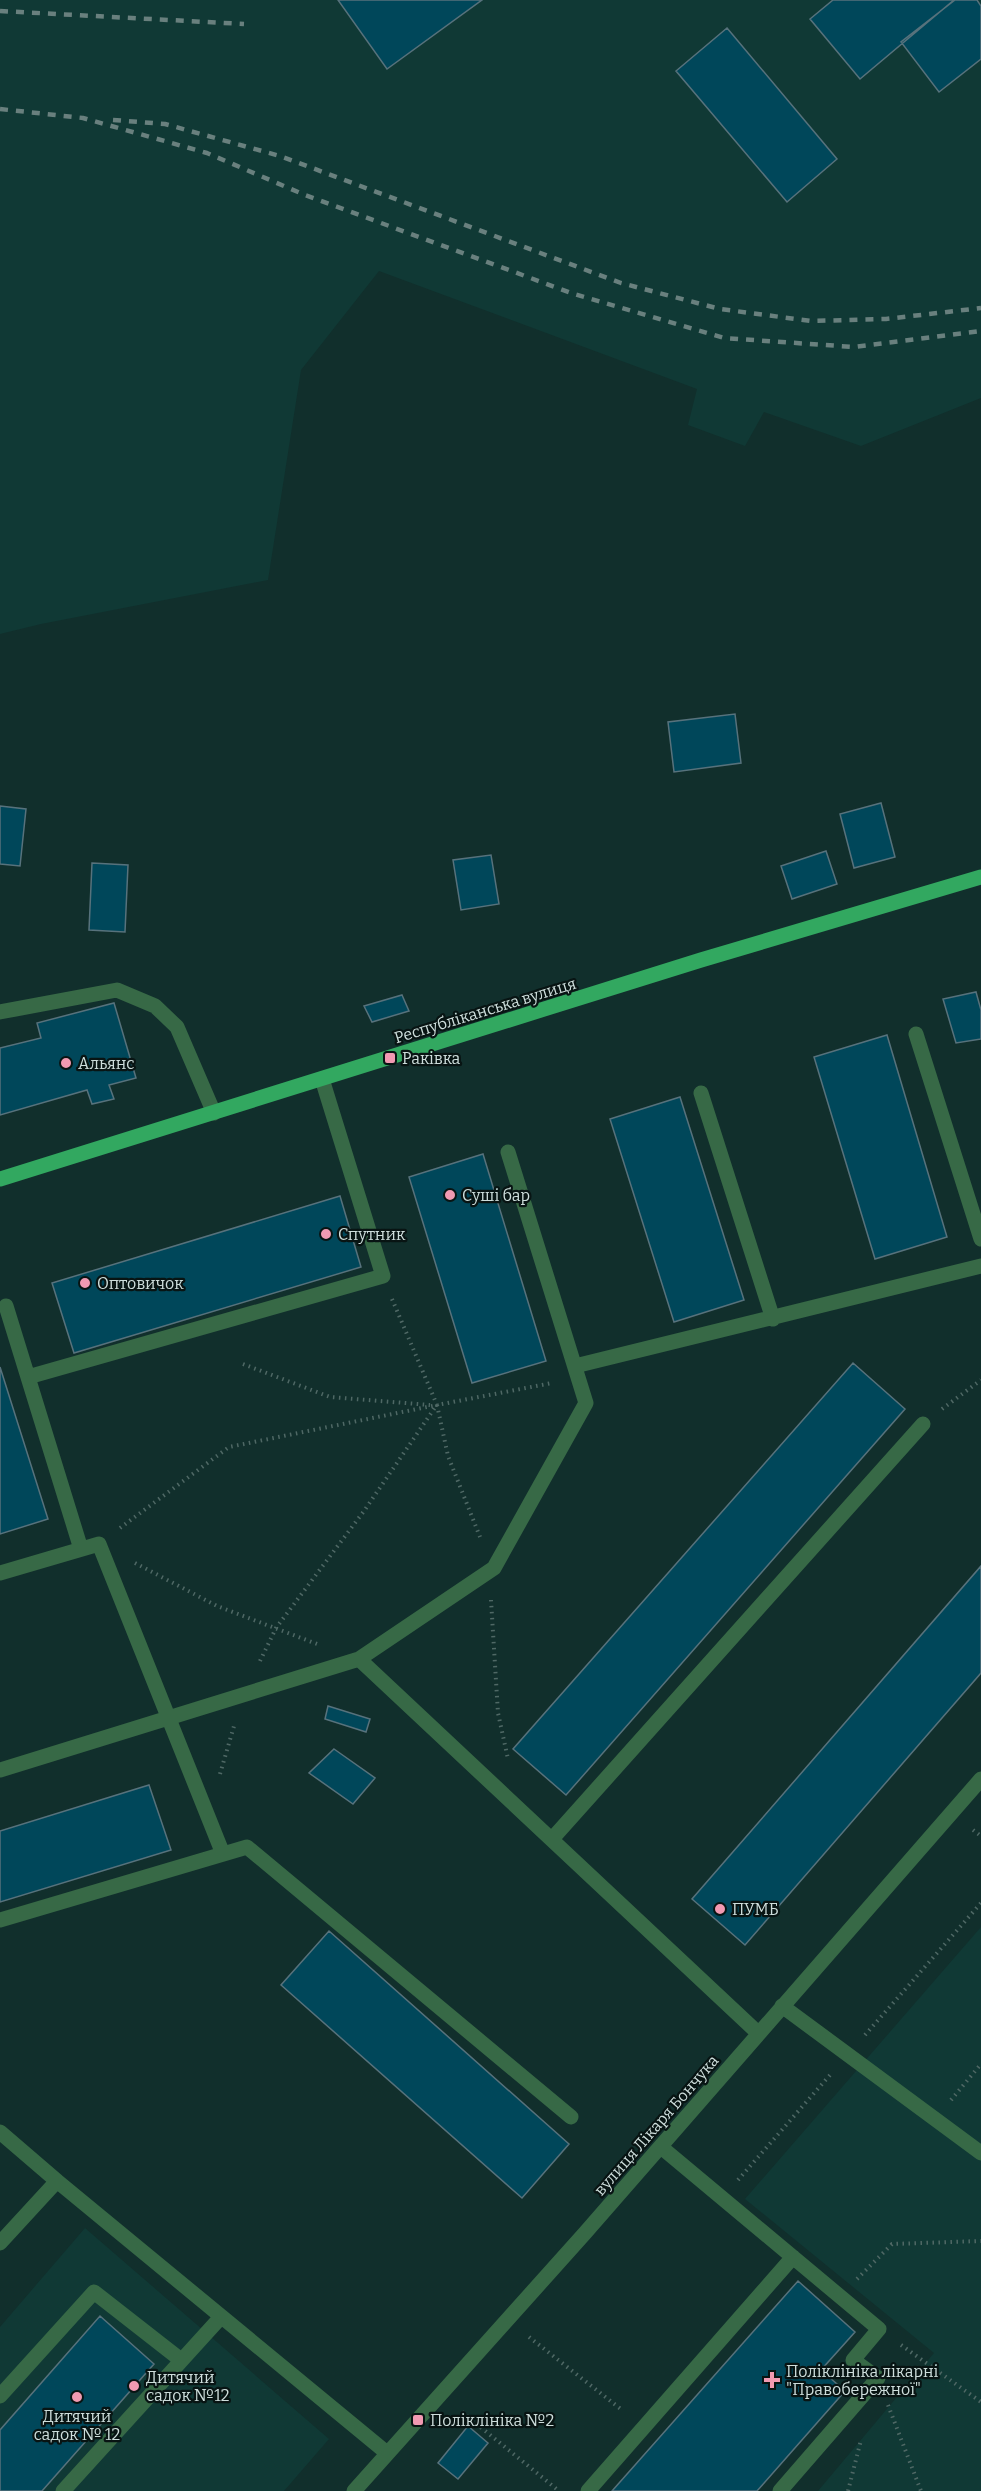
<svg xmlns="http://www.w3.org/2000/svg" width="981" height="2491" font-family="Bitter,serif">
  <rect width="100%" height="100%" fill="#112f2c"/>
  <path fill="#103935" d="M0,0H981V398L861,446L764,412L745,446L688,425L697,389L379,271L301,370L268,580L41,624L0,634Z
    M981,1927V2491H818L934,2353L745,2199Z
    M85,2228L329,2439L284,2491H0V2327Z"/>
  <path fill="#00475a" stroke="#57727c" stroke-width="1.5" d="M338,0H482L387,69Z
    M833,0H954L860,79L810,19Z
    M955,0H977L981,6V59L939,92L901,42Z
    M727,28L837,159L787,202L676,71Z
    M735,714L741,763L674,772L668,722Z
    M881,803L895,857L854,868L840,814Z
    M0,806L26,809L20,866L0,864Z
    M826,851L837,884L792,899L781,866Z
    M491,855L499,904L461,910L453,860Z
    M92,863L128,865L125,932L89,930Z
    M976,992L981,1010V1039L956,1043L943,999Z
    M402,995L409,1011L372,1022L364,1006Z
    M114,1003L136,1078L109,1085L114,1099L92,1104L87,1090L0,1115V1048L41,1038L37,1023Z
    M887,1035L947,1237L875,1259L814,1057Z
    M680,1097L744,1300L674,1322L610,1119Z
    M483,1154L546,1361L472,1383L409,1177Z
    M340,1196L361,1267L74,1353L52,1283Z
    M853,1363L905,1409L566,1795L513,1749Z
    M0,1367L48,1519L0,1534Z
    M981,1566V1673L745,1945L692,1899Z
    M328,1706L370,1719L366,1732L325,1719Z
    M334,1749L375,1778L353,1804L309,1773Z
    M149,1785L171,1850L0,1902V1831Z
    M329,1931L569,2144L522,2198L281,1985Z
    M798,2281L855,2332L821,2370L845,2391L757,2491H612Z
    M100,2316L154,2364L42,2491H0V2430Z
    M468,2426L488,2443L458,2479L438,2463Z"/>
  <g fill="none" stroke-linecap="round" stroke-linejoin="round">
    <path stroke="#4f6865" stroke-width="4" stroke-dasharray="1.5 4.5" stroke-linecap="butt" d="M392,1299L437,1405L552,1383
      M243,1364L330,1397L430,1405
      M437,1405L448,1456L480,1537
      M942,1409L981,1380
      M120,1528L229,1447L437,1405
      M135,1563L217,1606L317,1644
      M491,1600L498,1713L508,1759
      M260,1661L276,1628L364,1511L436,1406
      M220,1774L234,1726
      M973,1830L981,1836
      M865,2035L981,1903
      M951,2100L981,2064
      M738,2180L830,2075
      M857,2279L892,2244L981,2241
      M529,2337L622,2410
      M901,2345L981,2402
      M888,2405L921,2491
      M462,2412L559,2491
      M848,2491L861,2440"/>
    <path stroke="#376946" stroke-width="15" d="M0,1012L117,990L155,1006L177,1027L214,1113
      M916,1034L981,1239
      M701,1093L773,1319
      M6,1306L81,1549
      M575,1366L981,1266
      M28,1377L383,1276L322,1079
      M0,1573L99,1544L223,1854
      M359,1659L758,2033
      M0,1770L359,1659L494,1568L586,1403L508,1152
      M552,1839L923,1424
      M0,1920L247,1847L571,2117
      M782,2006L981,2153
      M0,2132L57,2181L0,2243
      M661,2147L879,2329L853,2360L878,2378L780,2491
      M57,2181L387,2453
      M0,2396L94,2292L181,2360
      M63,2491L221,2317
      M354,2491L585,2233L981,1779
      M588,2491L793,2257"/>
    <path stroke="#32a860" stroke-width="15" d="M0,1179L701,960L981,877"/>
    <path stroke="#69807e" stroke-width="4.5" stroke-dasharray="8 8" stroke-linecap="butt" d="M0,11L244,24
      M0,109L83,118L207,153L305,195L574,294L724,338L854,347L981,331
      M113,120L165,124L280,156L621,283L720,309L811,321L886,319L981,308"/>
  </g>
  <g fill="#f19ab2" stroke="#081413" stroke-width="2">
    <rect x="384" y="1052" width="12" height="12" rx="3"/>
    <circle cx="66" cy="1063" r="6"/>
    <circle cx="450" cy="1195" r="6"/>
    <circle cx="326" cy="1234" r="6"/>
    <circle cx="85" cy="1283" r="6"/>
    <circle cx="720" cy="1909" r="6"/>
    <path d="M769 2371h6v6h6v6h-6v6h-6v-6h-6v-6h6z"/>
    <circle cx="134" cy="2386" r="6"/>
    <circle cx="77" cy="2397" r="6"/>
    <rect x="412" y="2414" width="12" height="12" rx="3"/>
  </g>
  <g text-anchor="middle" stroke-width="4.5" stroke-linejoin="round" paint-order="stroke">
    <g font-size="16" fill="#cededc" stroke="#081413">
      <text transform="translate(485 1010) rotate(-17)" y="6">Республіканська вулиця</text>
      <text transform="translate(656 2125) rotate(-49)" y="6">вулиця Лікаря Бончука</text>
    </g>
    <g font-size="16" fill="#cededc" stroke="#081413" text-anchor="start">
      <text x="402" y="1064">Раківка</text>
      <text x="78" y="1069">Альянс</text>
      <text x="462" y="1201">Суші бар</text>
      <text x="338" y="1240">Спутник</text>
      <text x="97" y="1289">Оптовичок</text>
      <text x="732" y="1915">ПУМБ</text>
      <text x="786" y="2377">Поліклініка лікарні<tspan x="786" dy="18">"Правобережної"</tspan></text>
      <text x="146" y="2383">Дитячий<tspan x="146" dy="18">садок №12</tspan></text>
      <text x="77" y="2422" text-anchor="middle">Дитячий<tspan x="77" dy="18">садок № 12</tspan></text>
      <text x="430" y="2426">Поліклініка №2</text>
    </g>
  </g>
</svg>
